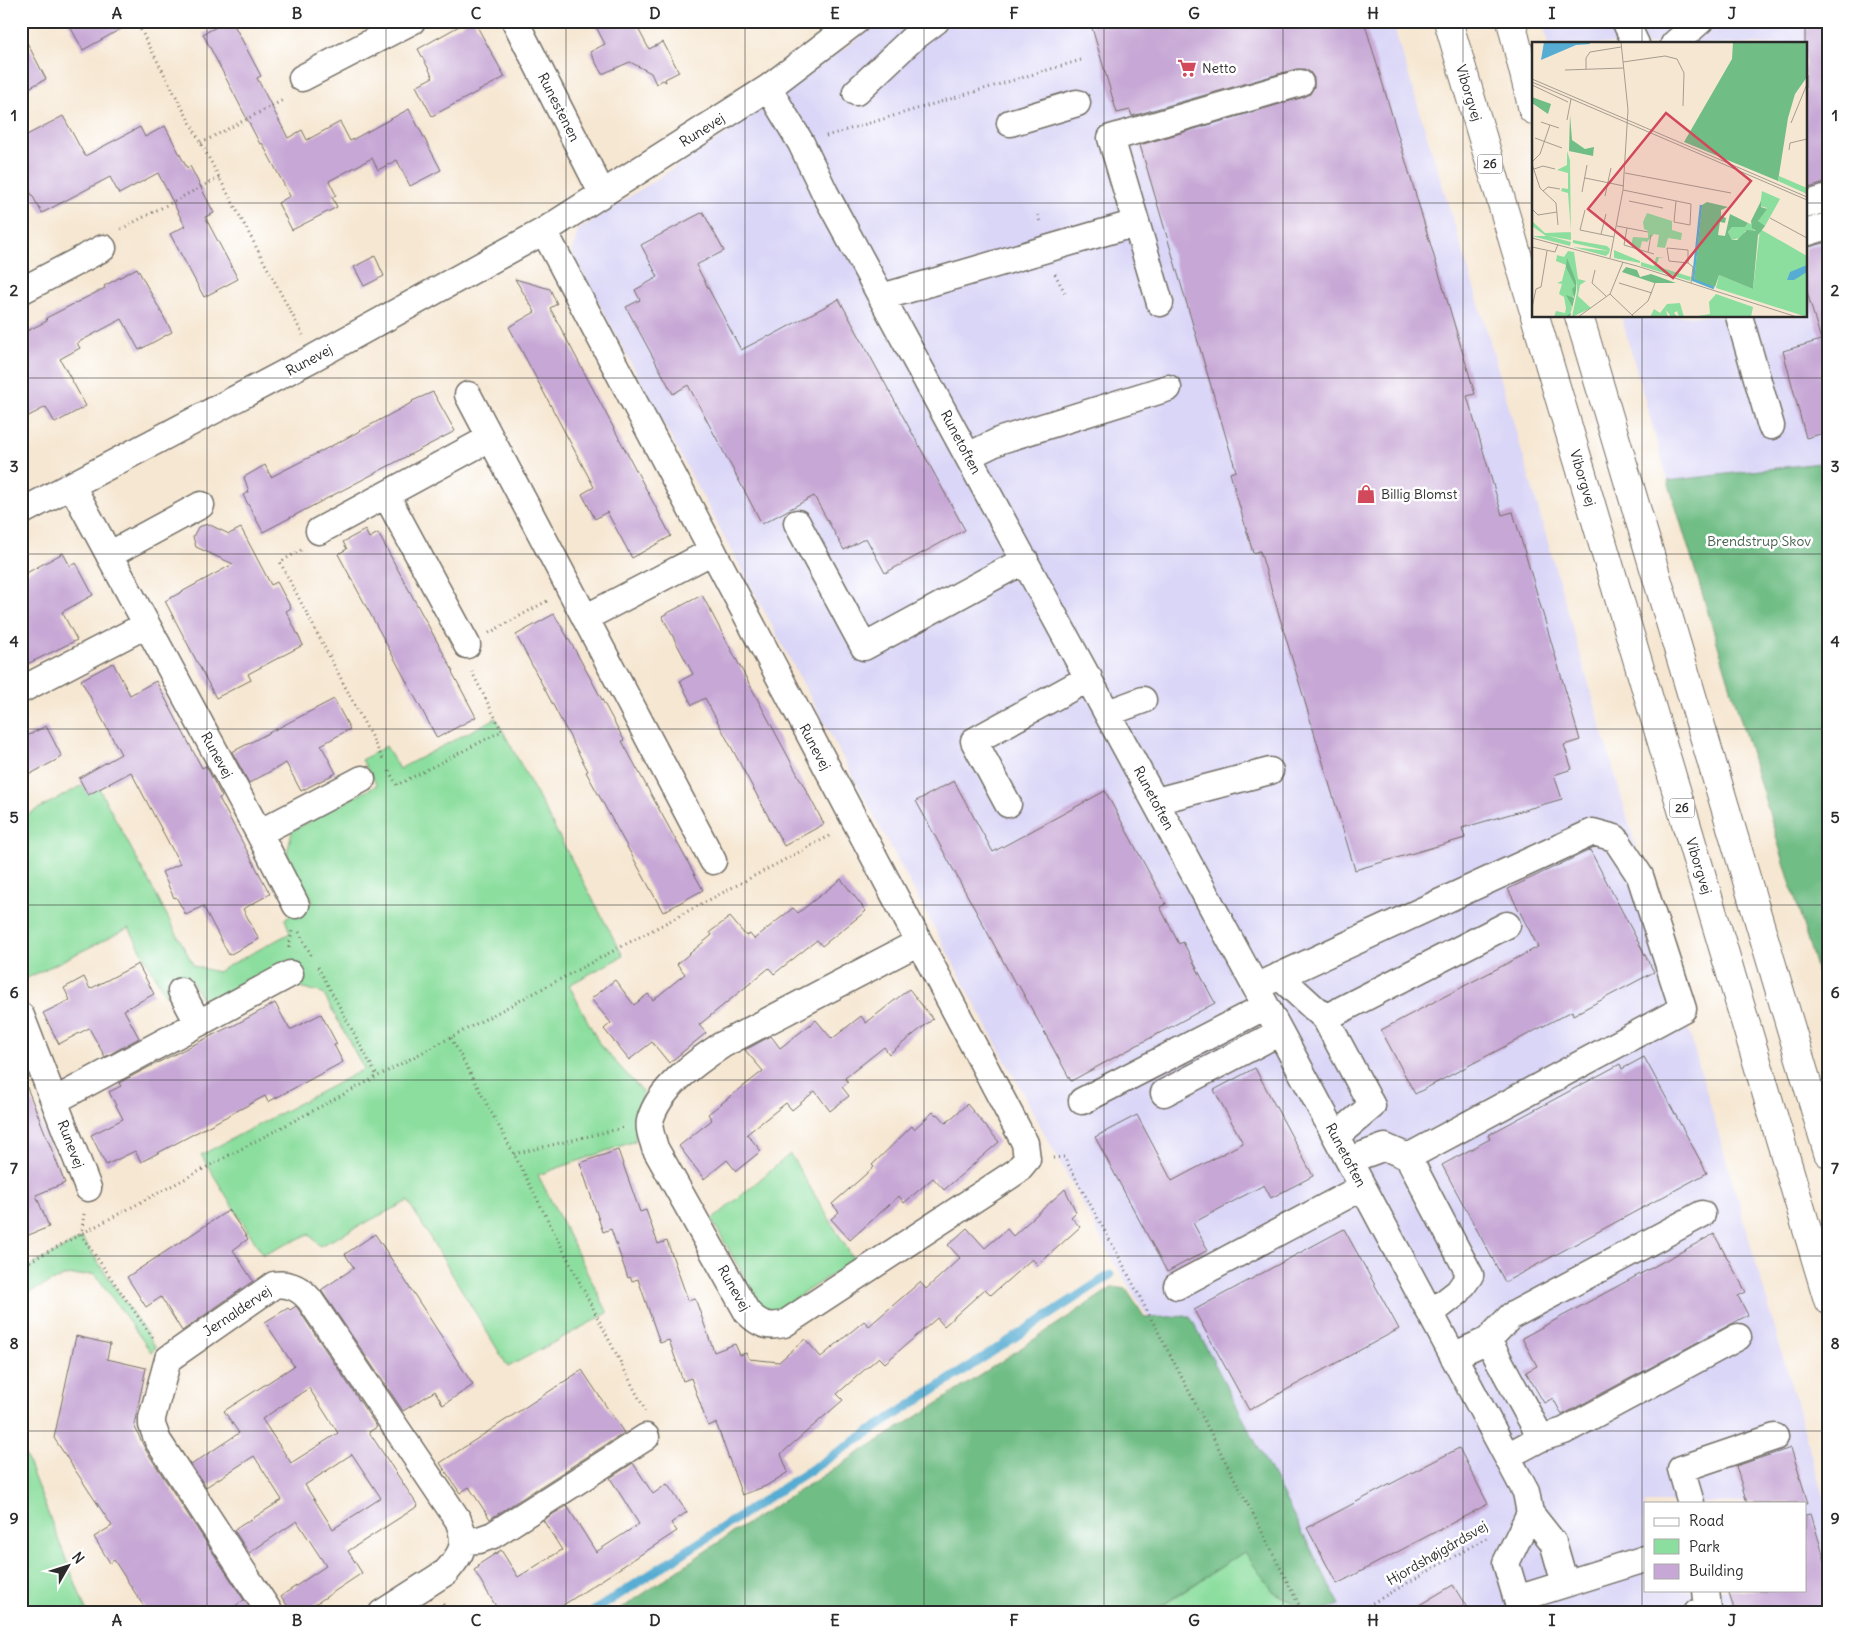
<svg xmlns="http://www.w3.org/2000/svg" width="1849" height="1634" font-family="Delius,sans-serif">
  <rect width="100%" height="100%" fill="#fff"/>
  <filter id="ink" filterUnits="userSpaceOnUse"><feTurbulence type="fractalNoise" baseFrequency=".02" numOctaves="2"/><feDisplacementMap in="SourceGraphic" scale="10" xChannelSelector="R" yChannelSelector="G"/><feConvolveMatrix kernelMatrix="1 2 1 2 8 2 1 2 1" color-interpolation-filters="sRGB"/></filter>
  <filter id="wash" filterUnits="userSpaceOnUse"><feTurbulence type="fractalNoise" baseFrequency=".0096" numOctaves="4" result="noise"/><feDisplacementMap in="SourceGraphic" scale="20" xChannelSelector="R" yChannelSelector="G"/><feGaussianBlur stdDeviation="1.12" result="paint"/><feColorMatrix in="noise" values="0 0 0 0 0 0 0 0 0 0 0 0 0 0 0 0 0 1.4 0 .05"/><feComposite in="paint" operator="in"/></filter>
  <g filter="url(#wash)">
    <rect width="100%" height="100%" fill="#f6e7d2"/>
    <path fill="#dad6f7" fill-rule="evenodd" d="M882,21H1392L1485,324L1828,1513V1613H1322L1325,1605L1112,1259L572,253L578,230L725,135ZM1645,1503H1805V1590H1645Z
      M1543,21H1828V462L1668,481L1621,316H1805V44H1548Z"/>
    <path fill="#8bde9e" stroke="#5b8464" d="M496,718L623,956L569,985L600,1045L643,1092L635,1141L538,1175L608,1313L508,1367L408,1201L320,1246L309,1234L263,1255L201,1155L364,1069L323,993L300,987L288,963L205,1004L192,982L166,996L129,928L21,981V818L94,779L194,966L217,972L290,933L285,919L313,902L287,853L292,831L377,785L362,760L386,746L399,769Z
      M790,1154L854,1260L767,1317L712,1220Z
      M82,1238L156,1348L151,1352L95,1274L64,1276L21,1296V1271Z
      M21,1444L87,1613H21Z
      M1244,1552L1274,1592L1292,1602L1291,1613H1157L1156,1610Z"/>
    <path fill="#70bd85" stroke="#4e7458" d="M1828,462V1007L1668,481Z
      M1113,1287L1126,1289L1145,1318L1190,1316L1340,1605L1314,1613L1274,1592L1244,1552L1156,1609L1157,1613H615L732,1533L932,1407Z"/>
    <g fill="none" stroke-linecap="round" stroke-linejoin="round">
      <path stroke="#56acd2" stroke-width="9" d="M591,1613L1110,1275"/>
    </g>
    <g id="blocks">
      <path fill="#c7a7d5" fill-rule="evenodd" d="M67,21H135L83,50Z
        M228,21H232L261,76L257,78L288,138L302,130L307,140L340,122L350,141L409,109L441,170L410,186L397,160L378,170L372,158L329,181L336,195L332,197L337,207L292,230L278,203L290,196L262,143L260,144L203,34Z
        M468,21H474L505,77L432,116L416,86L433,77L418,49Z
        M593,21H634L649,49L663,42L679,72L665,79L666,82L663,80L656,84L651,73L630,62L602,74L590,52L605,44Z
        M1090,21H1364L1475,394L1467,396L1502,515L1513,512L1580,740L1564,745L1572,769L1554,775L1562,799L1462,828L1465,838L1355,870L1260,551L1253,553L1230,473L1236,471L1140,145L1304,97L1310,94L1314,87V78L1310,72L1304,69H1296L1132,116L1130,110L1117,113Z
        M1828,23V182L1805,189V30Z
        M21,31L46,79L21,92Z
        M63,116L85,156L140,127L145,137L165,126L187,168L190,166L214,213L205,217L238,279L204,297L170,234L185,226L158,173L119,194L110,177L42,213L21,175V138Z
        M703,212L724,251L696,265L741,350L768,336L769,337L839,299L965,530L885,573L866,538L844,550L814,496L762,524L688,385L673,394L626,307L640,300L635,290L658,277L641,245Z
        M1828,242V432L1806,438L1783,351L1821,340L1805,285V248Z
        M375,256L384,276L364,286L354,267Z
        M137,268L172,332L139,350L122,319L77,343L80,348L60,359L86,406L55,423L46,407L21,420V334L47,321L46,318L105,288L104,286Z
        M515,279L550,289L557,304L550,308L671,536L632,558L607,512L595,519L582,494L594,487L509,327L535,312Z
        M433,392L455,431L263,532L243,495L249,492L244,477L265,465L271,477L343,440L413,402L412,401Z
        M208,524L229,534L241,528L271,585L277,582L291,608L286,611L303,645L248,674L251,680L216,698L165,601L233,564L196,547L193,537L198,527Z
        M365,530L369,538L378,533L453,671L452,672L476,717L437,738L338,554L347,549L343,542Z
        M63,553L70,566L76,563L93,595L62,612L77,640L21,667V576Z
        M702,595L824,824L784,846L705,698L692,705L680,681L693,674L662,616Z
        M554,614L575,650L624,740L622,741L703,890L663,912L586,772L588,771L516,635Z
        M113,663L130,695L156,681L202,768L206,766L222,797L219,798L270,894L243,909L259,939L229,955L203,906L186,915L176,897L174,898L162,872L180,864L131,772L88,795L79,778L121,754L81,680Z
        M334,699L350,729L321,745L336,773L301,791L286,763L249,783L232,752Z
        M46,726L62,757L21,779V739Z
        M954,781L993,852L1105,791L1166,904L1160,907L1179,944L1183,942L1215,1003L1071,1081L1018,984L1016,985L916,801Z
        M1590,850L1654,972L1573,1015L1572,1011L1415,1094L1381,1030L1538,947L1508,889Z
        M841,879L866,911L822,946L817,940L774,974L769,968L699,1025L706,1033L669,1063L652,1042L629,1060L604,1029L611,1023L591,999L615,980L634,1005L648,994L653,1000L685,974L677,964L712,935L710,932L730,917L746,936L750,934L754,939L793,908L798,913Z
        M138,964L154,994L124,1010L139,1038L105,1057L89,1028L59,1044L43,1013L70,1000L64,988L84,977L90,989Z
        M909,989L933,1019L889,1054L884,1047L845,1078L848,1082L842,1087L849,1096L830,1111L815,1091L792,1110L786,1103L747,1134L761,1151L736,1171L727,1160L704,1179L679,1146L712,1120L708,1114L763,1071L745,1050L771,1036L780,1048L816,1020L832,1039L861,1016L866,1023Z
        M275,1003L290,1030L321,1014L337,1044L334,1045L343,1062L268,1102L265,1096L141,1162L135,1151L106,1165L91,1135L123,1119L109,1092L121,1086L119,1083L153,1065L231,1026V1027Z
        M1644,1057L1707,1173L1505,1282L1442,1165L1490,1139L1488,1135L1620,1064L1622,1069Z
        M1255,1068L1313,1176L1271,1198L1264,1185L1193,1223L1208,1250L1167,1272L1095,1137L1137,1115L1172,1181L1243,1143L1214,1090Z
        M22,1075L65,1183L36,1195L49,1227L21,1238Z
        M967,1104L999,1142L944,1190L933,1178L904,1203L899,1196L850,1240L831,1219L839,1212L832,1204L874,1167L872,1165L912,1126L914,1129L933,1112L936,1115L938,1114L946,1123Z
        M618,1150L640,1212L646,1210L658,1244L667,1241L688,1300L695,1298L714,1352L735,1344L740,1355L746,1353L749,1359L779,1362L805,1339L821,1357L864,1321L869,1326L920,1282L926,1289L960,1258L948,1245L967,1228L985,1248L1007,1229L1013,1236L1065,1189L1076,1212L1071,1217L1080,1227L1038,1265L1032,1259L991,1295L985,1289L944,1326L937,1318L885,1363L879,1357L837,1394L843,1400L781,1454L788,1472L766,1486L742,1495L716,1423L708,1426L691,1378L683,1381L669,1340L660,1343L638,1279L632,1281L630,1277L628,1278L611,1229L603,1232L580,1163Z
        M229,1210L248,1239L233,1250L253,1281L182,1331L161,1297L146,1307L127,1277Z
        M1344,1229L1399,1329L1249,1410L1194,1310Z
        M375,1234L473,1385L443,1405L435,1391L403,1411L321,1290L354,1268L345,1254Z
        M1714,1234L1746,1292L1738,1296L1748,1315L1562,1415L1553,1398L1544,1403L1526,1372L1537,1366L1522,1338Z
        M296,1306L377,1427L369,1432L418,1506L348,1551L362,1573L302,1613H292L281,1596L326,1566L297,1521L249,1553L234,1530L282,1500L254,1456L206,1487L191,1465L239,1433L224,1411L294,1366L265,1322L288,1308L290,1310ZM309,1388L338,1433L291,1463L262,1419ZM352,1454L381,1498L333,1529L305,1485Z
        M76,1336L110,1344L107,1359L146,1368L134,1425L145,1449L244,1600L225,1613H148L114,1560L110,1563L94,1537L112,1526L54,1438Z
        M582,1370L624,1433L490,1519L469,1487L460,1493L440,1463Z
        M1459,1448L1488,1504L1337,1584L1307,1528Z
        M1791,1448L1808,1503H1747L1736,1466Z
        M633,1463L653,1494L667,1484L687,1512L671,1523L677,1531L551,1613H500L474,1570L479,1567L478,1565L501,1550L518,1577L562,1550L543,1520L567,1506L596,1552L639,1524L610,1478Z
        M1811,1514L1828,1571V1613H1735L1728,1590H1805V1515Z
        M1453,1585L1470,1613H1406Z"/>
    </g>
  </g>
  <g filter="url(#ink)">
    <use href="#blocks" fill-opacity="0" stroke="#726d65" stroke-width="1"/>
    <g fill="none" stroke-linecap="round" stroke-linejoin="round">
      <g stroke="#726d65" stroke-width="29">
        <path id="minor" d="M515,21L602,193
          M1625,21L1636,44
          M1674,44L1700,21
          M302,78L412,21
          M768,88L801,143L825,193L1280,1032L1526,1492L1530,1513L1506,1563L1521,1613
          M856,92L912,39L936,21
          M1010,123L1077,103
          M1805,205L1828,198
          M544,231L1025,1143L1027,1159L1017,1171L784,1324C767,1328 759,1324 747,1312L655,1148C653,1140 648,1129 650,1121C658,1089 696,1062 722,1045L919,942
          M1805,233L1828,226
          M21,291L103,248
          M882,297L1136,223
          M1160,303L1111,138L1300,83
          M1739,316L1771,426
          M468,395L713,861
          M968,456L1001,440L1168,388
          M72,486L259,833L296,905
          M386,495L467,645
          M21,512L315,357L544,231L768,88L856,21
          M797,523L864,647L1025,560
          M319,531L490,438
          M109,555L201,505
          M585,618L713,551
          M21,690L146,625
          M1108,713L1143,700
          M1156,801L1270,771
          M1008,804L974,741L1089,678
          M259,833L362,779
          M1279,976L1325,1018L1372,1106L1336,1136
          M1256,987L1593,832L1615,838L1640,876L1683,1009L1408,1157
          M181,991L198,1023
          M21,1016L88,1188
          M1325,1018L1507,925
          M1164,1093L1280,1032
          M54,1101L290,974
          M1082,1101L1266,1006
          M1349,1160L1385,1147L1408,1157L1470,1275L1458,1292L1431,1313
          M1177,1286L1363,1187
          M1488,1340L1541,1438
          M1453,1356L1488,1340L1511,1316L1702,1214
          M1507,1456L1541,1438L1564,1431L1738,1337
          M1691,1503L1681,1469L1775,1437
          M1530,1513L1553,1542L1565,1584
          M464,1541L479,1540L493,1535L646,1437
          M1517,1599L1645,1559
          M270,1613L158,1441L152,1425V1418L168,1359L274,1285C289,1283 300,1288 310,1300L458,1520C468,1544 462,1554 446,1572L382,1613
          M1697,1613L1708,1609L1706,1590"/>
      </g>
      <g stroke="#726d65" stroke-width="30">
        <path id="major" d="M1448,21L1533,308
          M1511,21L1533,110
          M1535,316L1828,1300
          M1579,316L1828,1153"/>
      </g>
      <path stroke="#726d65" stroke-width="3" stroke-dasharray="1 4" stroke-linecap="butt" d="M136,21L303,335
        M826,136L1081,60
        M201,143L285,99
        M1038,215L1040,222
        M121,229L220,177
        M1055,274L1065,293
        M301,550L280,562L384,761
        M489,633L547,601
        M389,771L397,785L502,731L472,672
        M299,932L311,955
        M289,947L292,931
        M318,967L377,1076
        M451,1038L514,1154L646,1412
        M514,1154L623,1128
        M1053,1158L1064,1157L1118,1255L1256,1520L1299,1605V1613
        M84,1214L81,1235L153,1338
        M21,1266L833,834
        M443,1604L449,1613
        M1355,1613L1488,1537"/>
      <use href="#minor" stroke="#fff" stroke-width="26"/>
      <use href="#major" stroke="#fff" stroke-width="28"/>
    </g>
  </g>
  <path fill="none" stroke="#2b2b2b" stroke-width="1" stroke-opacity="0.55" d="M207,21V1613M386,21V1613M566,21V1613M745,21V1613M924,21V1613M1104,21V1613M1283,21V1613M1463,21V1613M1642,21V44M21,203H1533M1805,203H1828M1642,316V1613M21,378H1828M21,554H1828M21,729H1828M21,905H1828M21,1080H1828M21,1256H1828M21,1431H1828"/>
  <defs>
    <g id="supermarket-bare" transform="scale(1.5)"><path d="M-6-5.5h2.5l.6 2H6L4.5 2H-2.5L-4.4-4H-6ZM-1.5 3.2a1.3 1.3 0 1 0 .1 0ZM3 3.2a1.3 1.3 0 1 0 .1 0Z" fill="#d1495b" stroke="#fff" stroke-width="2.5" paint-order="stroke"/></g>
    <g id="shop-bare" transform="scale(1.5)"><path d="M-5-2.5h2.3a2.7 3.5 0 0 1 5.4 0H5L5.5 6h-11ZM-1.5-2.5h3a1.5 2.3 0 0 0-3 0Z" fill="#d1495b" stroke="#fff" stroke-width="2.5" paint-order="stroke"/></g>
  </defs>
  <g fill-rule="evenodd">
    <use href="#supermarket-bare" x="1187" y="68"/>
    <use href="#shop-bare" x="1366" y="494"/>
  </g>
  <g text-anchor="middle" stroke-width="5" stroke-linejoin="round" paint-order="stroke">
    <g fill="#fff" stroke="#6b6b6b" stroke-width="1">
      <rect x="1477.5" y="154.5" width="25" height="19" rx="4"/>
      <rect x="1669.5" y="798.5" width="25" height="19" rx="4"/>
    </g>
    <g font-size="12" font-weight="bold" fill="#2b2b2b">
      <text x="1490" y="168">26</text>
      <text x="1682" y="812">26</text>
    </g>
    <g font-size="14" fill="#2b2b2b" stroke="#fff" text-anchor="start">
      <text x="1202" y="73">Netto</text>
      <text x="1381" y="499">Billig Blomst</text>
    </g>
    <g font-size="14" fill="#2b2b2b" stroke="#fff">
      <text transform="translate(1469 93) rotate(73)" y="5">Viborgvej</text>
      <text transform="translate(559 107) rotate(63)" y="5">Runestenen</text>
      <text transform="translate(702 130) rotate(-32)" y="5">Runevej</text>
      <text transform="translate(309 360) rotate(-28)" y="5">Runevej</text>
      <text transform="translate(961 442) rotate(62)" y="5">Runetoften</text>
      <text transform="translate(1583 478) rotate(73)" y="5">Viborgvej</text>
      <text transform="translate(815 747) rotate(62)" y="5">Runevej</text>
      <text transform="translate(217 755) rotate(61)" y="5">Runevej</text>
      <text transform="translate(1154 798) rotate(62)" y="5">Runetoften</text>
      <text transform="translate(1699 866) rotate(73)" y="5">Viborgvej</text>
      <text transform="translate(71 1144) rotate(69)" y="5">Runevej</text>
      <text transform="translate(1346 1155) rotate(62)" y="5">Runetoften</text>
      <text transform="translate(734 1288) rotate(60)" y="5">Runevej</text>
      <text transform="translate(237 1311) rotate(-34)" y="5">Jernaldervej</text>
      <text transform="translate(1437 1553) rotate(-30)" y="5">Hjordshøjgårdsvej</text>
    </g>
    <g font-size="14" fill="#48614e" stroke="#fff">
      <text x="1759" y="546">Brendstrup Skov</text>
    </g>
  </g>
  <g transform="translate(1532 42)">
    <rect width="275" height="275" fill="#f6e7d2"/>
    <path d="M35,109L38,118L39,198L16,194L39,200L38,204L0,194H14L0,184V179L13,191L39,190L36,151L29,149L30,146L36,147V131L25,128L35,123ZM247,134L275,146V152L246,139ZM230,149L248,157L233,184L226,181L228,172L235,166L228,164ZM115,171L140,179V188L150,191L149,198L136,196L133,206L125,205L127,193L122,192L115,200L110,199L108,207L99,204L101,195L116,196V189L112,187L111,180ZM216,181L219,182L223,190L213,189L211,195L200,198L196,190L200,185H213ZM228,187L275,214V275L184,246L187,233L221,247ZM41,198L75,204L78,207L77,211L74,214L41,205L77,209L41,201ZM82,208L108,219V221L82,216ZM36,209L42,210L46,237L54,239L48,243L46,254L59,266L40,275L45,250L44,236L38,275H22L24,269L33,271L34,266L32,255L27,252L30,242L25,241L30,239L34,223L24,219L25,213L32,215ZM124,215L133,216H127L124,224L159,235L158,239L109,224V220L122,224ZM184,252L221,265L219,275H160L178,272L177,260ZM148,261L152,275H147L145,269L142,271L146,275H137L138,273L134,268L136,275H118L122,267L128,271L135,262Z" fill="#8bde9e"/>
    <path d="M201,0H275V35L263,52L256,76L246,139L152,100L200,17ZM0,55L19,62L16,72L0,61ZM38,73L40,98L53,107L62,105L61,114L37,109ZM229,159V165L235,167L226,179L233,184L226,193L221,247L187,233L183,245L162,239L170,163L175,160L196,165L189,168V174L194,176L193,181L188,180L186,193L193,194L198,172L216,181L213,185H200L196,190L200,198H205L215,188L224,189L220,186L219,179ZM35,216L44,239V249L38,275H33L39,271L40,264L34,253L42,256L40,247L43,244L34,225ZM94,225L105,228L108,235L119,232L144,241H122L90,230Z" fill="#70bd85"/>
    <path d="M12,0H57L58,2L44,3L9,18ZM275,223V230L262,238H255L258,230Z" fill="#56acd2"/>
    <path fill="none" stroke="#56acd2" stroke-width="2.5" d="M169,163L161,238L182,246"/>
    <path fill="none" stroke="#a59c8f" stroke-width="1" d="M91,20L133,14L145,17L152,31L151,64M54,27V16L58,10L89,5M33,28L92,26M0,37L275,155M0,40L275,158M0,43L36,60M35,78L39,57M9,80L27,86M259,81L275,42M3,96L30,106M257,108L258,101L275,97M0,120L8,112L18,83M0,122L8,146L24,161L26,183M2,127L11,124L23,127M93,131L199,151M53,136L92,144M91,148L159,162L158,183L142,180L144,159M11,149L16,145L28,147M50,150L55,123M73,154L79,126M97,159L131,166M0,167L6,173L25,170M53,168L48,188L82,195M238,176L275,196M85,184L116,190M95,186L92,203L122,212M69,192L74,172M0,196L105,224L265,275M0,205L23,210L26,202M116,210L119,193M78,216L91,148L96,68L89,0M156,221L137,219L135,206L156,208V221L161,225L159,241M63,228L60,241L75,255M87,241L120,251M78,252L102,275M0,266L4,247L9,245L15,209M100,273L116,259L123,241M46,275L78,252L91,220"/>
    <path fill="#d1495b" fill-opacity="0.15" stroke="#d1495b" stroke-width="2.5" d="M134,71L219,139L141,236L56,167Z"/>
    <rect width="275" height="275" fill="none" stroke="#2b2b2b" stroke-width="2.5"/>
  </g>
  <rect width="1849" height="1634" fill="none" stroke="#fff" stroke-width="55"/>
  <rect x="1644" y="1502" width="162" height="90" fill="#ffffff" stroke="#aaaaaa"/>
  <rect x="1654" y="1518" width="25" height="8" fill="#ffffff" stroke="#aaaaaa"/>
  <text x="1689" y="1526" font-size="15" fill="#2b2b2b">Road</text>
  <rect x="1654" y="1539" width="25" height="15" fill="#8bde9e" stroke="#aaaaaa"/>
  <text x="1689" y="1552" font-size="15" fill="#2b2b2b">Park</text>
  <rect x="1654" y="1564" width="25" height="15" fill="#c7a7d5" stroke="#aaaaaa"/>
  <text x="1689" y="1576" font-size="15" fill="#2b2b2b">Building</text>
  <g transform="translate(68 1566) rotate(51)" stroke="#ffffff" stroke-width="4" paint-order="stroke">
  <path d="M0-4L9 19L0 12L-9 19Z" fill="#2b2b2b"/>
  <text y="-8" font-size="14" font-weight="bold" text-anchor="middle" fill="#2b2b2b">N</text>
  </g>
  <rect x="28" y="28" width="1794" height="1578" fill="none" stroke="#2b2b2b" stroke-width="2"/>
  <g font-size="16" text-anchor="middle" font-weight="bold" fill="#2b2b2b">
    <text x="117" y="19">A</text>
    <text x="297" y="19">B</text>
    <text x="476" y="19">C</text>
    <text x="655" y="19">D</text>
    <text x="835" y="19">E</text>
    <text x="1014" y="19">F</text>
    <text x="1194" y="19">G</text>
    <text x="1373" y="19">H</text>
    <text x="1552" y="19">I</text>
    <text x="1732" y="19">J</text>
    <text x="14" y="121">1</text>
    <text x="1835" y="121">1</text>
    <text x="14" y="296">2</text>
    <text x="1835" y="296">2</text>
    <text x="14" y="472">3</text>
    <text x="1835" y="472">3</text>
    <text x="14" y="647">4</text>
    <text x="1835" y="647">4</text>
    <text x="14" y="823">5</text>
    <text x="1835" y="823">5</text>
    <text x="14" y="998">6</text>
    <text x="1835" y="998">6</text>
    <text x="14" y="1174">7</text>
    <text x="1835" y="1174">7</text>
    <text x="14" y="1349">8</text>
    <text x="1835" y="1349">8</text>
    <text x="14" y="1524">9</text>
    <text x="1835" y="1524">9</text>
    <text x="117" y="1626">A</text>
    <text x="297" y="1626">B</text>
    <text x="476" y="1626">C</text>
    <text x="655" y="1626">D</text>
    <text x="835" y="1626">E</text>
    <text x="1014" y="1626">F</text>
    <text x="1194" y="1626">G</text>
    <text x="1373" y="1626">H</text>
    <text x="1552" y="1626">I</text>
    <text x="1732" y="1626">J</text>
  </g>
</svg>
